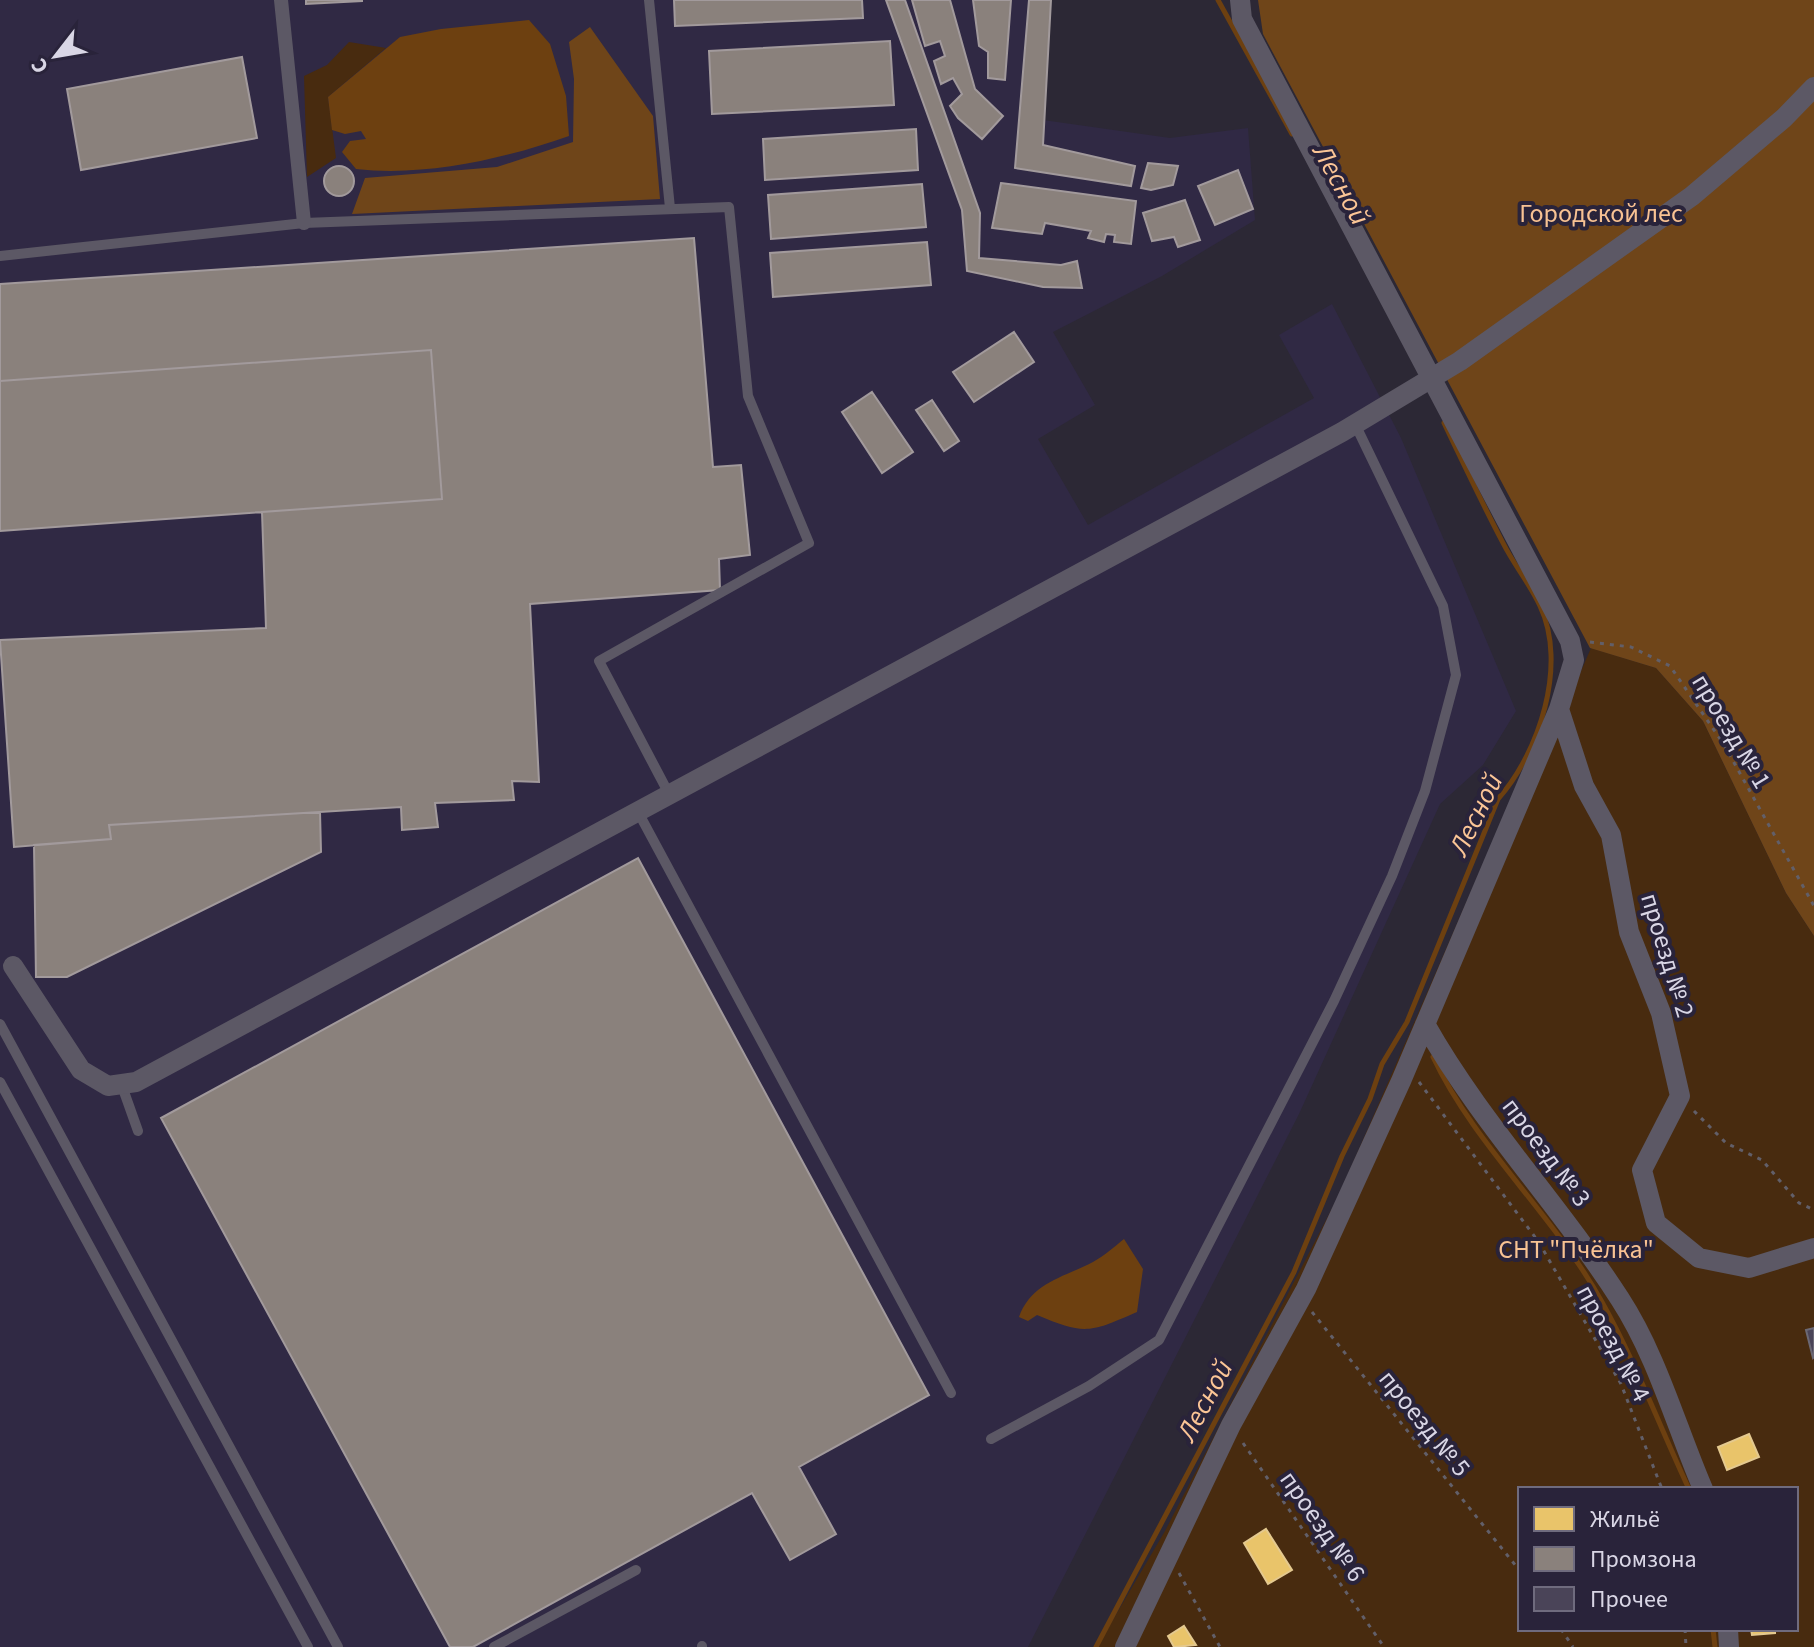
<svg xmlns="http://www.w3.org/2000/svg" width="1814" height="1647" font-family="'Source Sans 3',sans-serif">
  <rect width="100%" height="100%" fill="#2c2835"/>
  <path fill="#302944" d="M0,0H1051L1036,119L1170,138L1248,128L1255,220L1162,276L1053,332L1095,405L1038,439L1088,525L1314,398L1279,335L1332,304L1401,438L1516,711L1483,765L1440,804L1299,1114L1028,1647H0Z"/>
  <path fill="#482b0f" fill-rule="evenodd" d="M349,42L386,48L328,97L336,158L307,177L304,76L327,65Z
    M1591,648L1656,668L1703,721L1786,893L1814,936V1647H1097L1165,1531L1339,1195L1500,825L1549,745ZM1520,1489H1796V1629H1520Z"/>
  <path fill="#6f4519" d="M1258,0H1814V936L1786,893L1703,721L1656,668L1590,648L1263,34Z
    M590,27L653,116L660,199L352,214L365,178L497,167L573,142L574,79L569,42Z"/>
  <path fill="#6d4010" d="M529,20L550,44L566,96L569,136C504,159 425,177 356,169L342,152L350,141L366,139L361,131L345,134L332,130L328,97L400,37L441,29Z
    M1124,1239L1143,1269L1137,1312C1089,1333 1085,1335 1037,1315L1028,1321L1019,1317C1031,1283 1064,1277 1093,1262C1104,1256 1114,1247 1124,1239Z"/>
  <path fill="#e9c46a" stroke="#e4c98f" stroke-width="2" d="M1749,1434L1759,1457L1727,1470L1718,1447Z
    M1266,1529L1292,1570L1268,1584L1244,1543Z
    M1184,1626L1196,1645L1174,1647L1168,1636Z
    M1751,1629H1775V1633L1752,1635Z"/>
  <path fill="#8a817c" stroke="#a29a9c" stroke-width="2" d="M306,0H362V1L306,4Z
    M674,0H862L863,18L675,26Z
    M886,0H905L980,213L979,258L1061,265L1077,261L1082,288L1043,287L967,271L962,210Z
    M912,0H950L975,89L1003,116L982,139L958,118L950,106L962,94L953,78L941,84L934,61L945,56L940,41L925,46Z
    M973,0H1011L1005,80L988,78V52L979,46Z
    M1029,0H1051L1043,145L1135,166L1131,186L1015,168Z
    M890,41L894,105L712,114L709,51Z
    M242,57L257,138L81,170L67,89Z
    M916,129L918,170L765,180L763,139Z
    M1148,163L1178,166L1173,185L1151,190L1141,188Z
    M324 181a15 15 0 1 1 30 0a15 15 0 1 1-30 0Z
    M1238,170L1253,209L1215,225L1198,186Z
    M1001,183L1136,201L1131,244L1114,242L1115,235L1106,234L1104,242L1088,238L1091,231L1045,223L1042,234L992,228Z
    M922,184L926,227L771,239L768,195Z
    M1185,200L1200,240L1178,247L1174,237L1152,241L1143,213Z
    M694,238L713,467L741,465L750,555L719,559L720,590L530,604L539,782L512,781L514,800L435,803L438,827L402,830L401,807L109,825L111,839L14,847L0,640L266,628L262,512L442,499L431,350L0,381V284Z
    M927,242L931,285L773,297L770,253Z
    M1014,332L1034,362L974,402L953,372Z
    M431,350L442,499L0,531V381Z
    M872,392L913,452L882,473L842,412Z
    M932,400L959,441L944,451L916,410Z
    M320,812L321,852L67,977H36L34,845L111,839L109,825Z
    M638,858L929,1395L799,1467L836,1534L790,1560L752,1493L473,1647H450L161,1118Z"/>
  <g fill="none" stroke-linecap="round" stroke-linejoin="round">
    <path stroke="#6d4010" stroke-width="5" d="M1218,0L1292,134
      M1433,1057C1475,1146 1554,1215 1602,1302C1635,1361 1660,1427 1689,1489
      M1713,1629L1715,1647
      M1096,1647L1294,1272L1342,1156L1370,1099L1382,1064L1407,1022L1498,799C1539,753 1568,665 1540,606C1530,584 1514,565 1503,543C1482,503 1463,463 1444,423"/>
  </g>
  <path fill="#4a4458" stroke="#6b6874" stroke-width="2" d="M1814,1328V1357L1813,1358L1806,1330Z"/>
  <g fill="none" stroke-linecap="round" stroke-linejoin="round">
    <path stroke="#625f69" stroke-width="3" stroke-dasharray="4 6" stroke-linecap="butt" d="M1590,642L1631,647L1670,666L1723,743L1814,906
      M1419,1082L1538,1241L1621,1384L1662,1489
      M1694,1111L1726,1143L1762,1160L1799,1203L1814,1210
      M1312,1312L1520,1571
      M1243,1443L1384,1647
      M1179,1573L1220,1647
      M1561,1629L1573,1647
      M1685,1629L1686,1647"/>
    <path stroke="#5c5865" stroke-width="10" d="M649,0L670,208
      M0,256L304,223L729,207L748,396L809,543L599,661L668,792
      M637,810L951,1393
      M0,1024L338,1647
      M0,1082L308,1647
      M122,1086L138,1131
      M991,1439L1089,1386L1159,1340L1334,1001L1392,876L1425,791L1456,675L1443,606L1355,424
      M702,1646V1647
      M494,1647L636,1570"/>
    <path stroke="#5c5865" stroke-width="14" d="M281,0L304,223"/>
    <path stroke="#5c5865" stroke-width="20" d="M1559,709L1584,786L1611,835L1629,932L1661,1013L1680,1096L1642,1170L1656,1223L1699,1258L1749,1268L1814,1248
      M13,966L81,1070L108,1086L136,1082L1342,432L1460,361L1692,196L1784,118L1814,87
      M1425,1024C1480,1122 1559,1204 1620,1299C1657,1356 1676,1426 1703,1489
      M1728,1629L1729,1647
      M1125,1647L1231,1425L1306,1289L1401,1081L1559,709L1574,660L1570,641L1242,19L1240,0"/>
  </g>
  <g text-anchor="middle" stroke-width="8" stroke-linejoin="round" paint-order="stroke">
    <g font-size="26" fill="#f8c293" stroke="#29233a">
      <text x="1601" y="222">Городской лес</text>
      <text x="1576" y="1258">СНТ "Пчёлка"</text>
    </g>
    <g font-size="26" fill="#d9d6e5" stroke="#29233a">
      <text transform="translate(1732 731) rotate(59)" y="9">проезд № 1</text>
      <text transform="translate(1668 955) rotate(73)" y="9">проезд № 2</text>
      <text transform="translate(1547 1152) rotate(53)" y="9">проезд № 3</text>
      <text transform="translate(1614 1343) rotate(62)" y="9">проезд № 4</text>
      <text transform="translate(1425 1423) rotate(51)" y="9">проезд № 5</text>
      <text transform="translate(1323 1526) rotate(55)" y="9">проезд № 6</text>
    </g>
    <g font-size="28" font-style="italic" fill="#fbc596" stroke="#29233a">
      <text transform="translate(1342 184) rotate(61)" y="10">Лесной</text>
      <text transform="translate(1475 814) rotate(-64)" y="10">Лесной</text>
      <text transform="translate(1204 1400) rotate(-62)" y="10">Лесной</text>
    </g>
  </g>
  <rect x="1518" y="1487" width="280" height="144" fill="#29233a" stroke="#6f6b7e" stroke-width="2"/>
  <rect x="1534" y="1507" width="40" height="24" fill="#e9c46a" stroke="#6f6b7e" stroke-width="2"/>
  <text x="1590" y="1527" font-size="24" fill="#d9d6e5">Жильё</text>
  <rect x="1534" y="1547" width="40" height="24" fill="#8a817c" stroke="#6f6b7e" stroke-width="2"/>
  <text x="1590" y="1567" font-size="24" fill="#d9d6e5">Промзона</text>
  <rect x="1534" y="1587" width="40" height="24" fill="#4a4458" stroke="#6f6b7e" stroke-width="2"/>
  <text x="1590" y="1607" font-size="24" fill="#d9d6e5">Прочее</text>
  <g transform="translate(56 56) rotate(239)" stroke="#29233a" stroke-width="6" paint-order="stroke">
  <path d="M0-6L14 30L0 20L-14 30Z" fill="#d9d6e5"/>
  <text y="-12" font-size="22" font-weight="bold" text-anchor="middle" fill="#d9d6e5">С</text>
  </g>
</svg>
